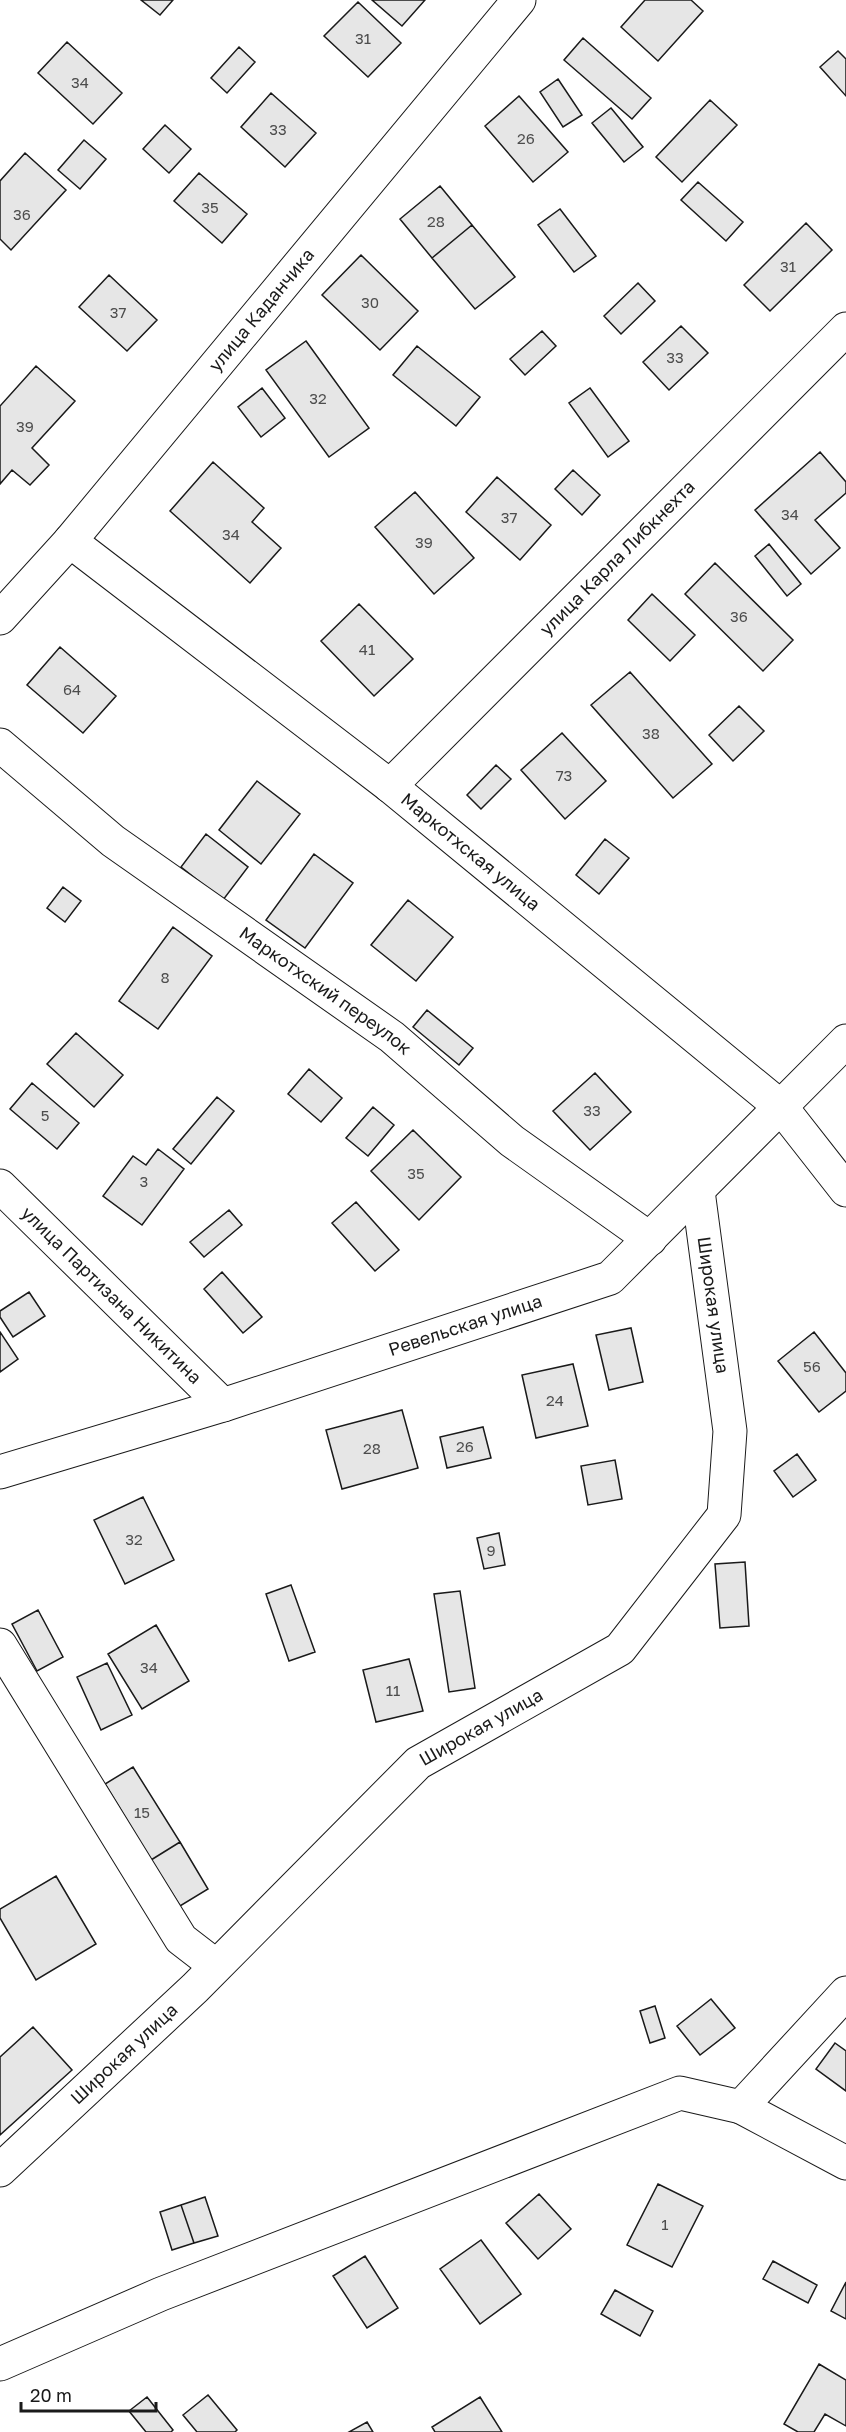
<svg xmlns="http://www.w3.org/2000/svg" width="846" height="2432" font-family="'Golos Text',sans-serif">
  <rect width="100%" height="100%" fill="#fff"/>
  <path fill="#e6e6e6" stroke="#1a1a1a" stroke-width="1.5" d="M141,0H173L160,15Z
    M372,0H425L402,26Z
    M645,0H691L703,11L658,61L621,27Z
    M358,2L401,43L368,77L324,36Z
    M583,38L651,98L632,119L564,60Z
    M67,42L122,93L93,124L38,73Z
    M239,47L255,62L227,93L211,78Z
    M838,51L846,59V96L820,67Z
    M558,79L582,115L563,127L540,92Z
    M271,93L316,133L285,167L241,127Z
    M519,96L568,152L533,182L485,126Z
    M710,100L737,125L682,182L656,157Z
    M611,108L643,147L624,162L592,123Z
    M165,125L191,149L169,173L143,149Z
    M84,140L106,159L80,189L58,170Z
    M25,153L66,190L11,250L0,239V181Z
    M199,173L247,214L222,243L174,201Z
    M698,182L743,222L726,241L681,200Z
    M440,186L472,225L432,258L400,219Z
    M560,209L596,256L574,272L538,225Z
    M806,223L832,250L770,311L744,285Z
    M472,225L515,277L475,309L432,258Z
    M361,255L418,311L380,350L322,295Z
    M109,275L157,320L127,351L79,307Z
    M638,283L655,301L621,334L604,316Z
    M681,326L708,353L669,390L643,362Z
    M542,331L556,346L525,375L510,359Z
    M306,341L369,428L329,457L266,370Z
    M417,346L480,397L456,426L393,375Z
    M36,366L75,401L32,448L49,465L30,485L12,470L0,484V406Z
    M262,388L285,418L261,437L238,407Z
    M590,388L629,441L608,457L569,403Z
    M820,452L846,482V493L815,520L840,548L811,574L755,510Z
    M213,462L264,508L252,522L281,548L250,583L170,511Z
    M573,470L600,495L582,515L555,489Z
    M497,477L551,525L520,560L466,512Z
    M415,492L474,558L434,594L375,527Z
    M769,544L801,584L787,596L755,556Z
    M715,563L793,640L763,671L685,594Z
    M652,594L695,635L670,661L628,620Z
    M359,604L413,659L374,696L321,641Z
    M60,647L116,696L83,733L27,685Z
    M630,672L712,764L673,798L591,705Z
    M739,706L764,731L733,761L709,735Z
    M562,733L606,781L565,819L521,770Z
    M496,765L511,779L481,809L467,795Z
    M257,781L300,814L261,864L219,830Z
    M206,834L248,867L223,900L181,867Z
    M605,839L629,858L599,894L576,875Z
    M314,854L353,883L305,948L266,920Z
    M63,887L81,901L65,922L47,908Z
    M408,900L453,937L416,981L371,945Z
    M173,927L212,956L158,1029L119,1001Z
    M427,1010L473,1048L459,1065L413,1027Z
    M76,1033L123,1075L94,1107L47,1064Z
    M309,1069L342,1098L321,1122L288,1094Z
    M595,1073L631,1112L590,1150L553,1111Z
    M32,1083L79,1123L57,1149L10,1109Z
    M217,1097L234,1111L191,1164L173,1149Z
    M373,1107L394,1125L368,1156L346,1138Z
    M413,1130L461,1177L419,1220L371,1171Z
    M158,1149L184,1169L142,1225L103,1196L133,1156L146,1165Z
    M356,1202L399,1250L375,1271L332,1223Z
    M229,1210L242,1225L204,1257L190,1242Z
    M222,1272L262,1317L243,1333L204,1289Z
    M29,1292L45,1316L13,1337L0,1317V1311Z
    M631,1328L643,1382L609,1390L596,1335Z
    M0,1332L18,1359L0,1372Z
    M814,1332L846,1373V1391L819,1412L778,1361Z
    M573,1364L588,1426L536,1438L522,1375Z
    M402,1410L418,1468L342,1489L326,1430Z
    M483,1427L491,1458L447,1468L440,1437Z
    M797,1454L816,1480L793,1497L774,1471Z
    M615,1460L622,1499L588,1505L581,1466Z
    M143,1497L174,1560L125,1584L94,1520Z
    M499,1533L505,1565L484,1569L477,1538Z
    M745,1562L749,1626L720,1628L715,1564Z
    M291,1585L315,1652L289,1661L266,1594Z
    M460,1591L475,1688L449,1692L434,1594Z
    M38,1610L63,1657L37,1671L12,1624Z
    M156,1625L189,1681L142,1709L108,1654Z
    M409,1659L423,1711L376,1722L363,1670Z
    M107,1663L132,1715L101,1730L77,1677Z
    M133,1767L180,1842L151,1860L105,1784Z
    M180,1842L208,1889L180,1906L151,1860Z
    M56,1876L96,1944L36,1980L0,1918V1909Z
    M711,1999L735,2028L700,2055L677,2026Z
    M655,2006L665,2038L650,2043L640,2011Z
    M33,2027L72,2070L0,2135V2057Z
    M835,2043L846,2051V2091L816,2069Z
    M658,2184L703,2206L672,2267L627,2245Z
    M539,2194L571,2229L538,2259L506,2223Z
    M205,2197L218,2236L194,2243L181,2205Z
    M181,2205L194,2243L172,2250L160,2212Z
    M481,2240L521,2294L480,2324L440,2269Z
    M365,2256L398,2308L367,2328L333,2276Z
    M773,2261L817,2285L808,2303L763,2279Z
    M846,2282V2319L831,2311Z
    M615,2290L653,2311L640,2336L601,2314Z
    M819,2364L846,2380V2426L825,2414L814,2432H798L784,2424Z
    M208,2395L237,2430L235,2432H197L183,2415Z
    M147,2397L173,2430L171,2432H146L129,2411Z
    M480,2397L502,2432H435L432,2427Z
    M367,2422L373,2432H349Z"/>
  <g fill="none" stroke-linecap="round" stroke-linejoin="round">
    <g stroke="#1a1a1a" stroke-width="35">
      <g id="minor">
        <path id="s1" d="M70,541L390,786L781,1107L846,1190"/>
        <path id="s2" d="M0,618L70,541L519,0"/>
        <path id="s3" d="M0,745L113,841L392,1037L512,1141L650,1239"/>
        <path id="s4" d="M390,786L846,329"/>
        <path id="s5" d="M0,1186L223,1405"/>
        <path id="s6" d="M0,1472L223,1405L610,1278L846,1041"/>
        <path d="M0,1645L181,1939L216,1966"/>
        <path d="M741,2107L846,2163"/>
        <path id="s7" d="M0,2170L195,1988L418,1763L620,1649L724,1515L730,1431L698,1191"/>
        <path d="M0,2364L161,2294L680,2093L741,2107L846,1993"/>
      </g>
    </g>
    <use href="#minor" stroke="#fff" stroke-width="33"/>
  </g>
  <g text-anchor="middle" stroke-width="4.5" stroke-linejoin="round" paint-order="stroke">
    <g font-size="15" fill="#4d4d4d">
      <text x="363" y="44">31</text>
      <text x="80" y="88">34</text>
      <text x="278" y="135">33</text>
      <text x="526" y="144">26</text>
      <text x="210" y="213">35</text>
      <text x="22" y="220">36</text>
      <text x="436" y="227">28</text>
      <text x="788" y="272">31</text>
      <text x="370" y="308">30</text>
      <text x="118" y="318">37</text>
      <text x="675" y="363">33</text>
      <text x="318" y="404">32</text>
      <text x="25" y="432">39</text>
      <text x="790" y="520">34</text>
      <text x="509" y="523">37</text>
      <text x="231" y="540">34</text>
      <text x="424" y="548">39</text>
      <text x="739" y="622">36</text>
      <text x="367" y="655">41</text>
      <text x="72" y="695">64</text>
      <text x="651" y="739">38</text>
      <text x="564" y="781">73</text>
      <text x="165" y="983">8</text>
      <text x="592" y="1116">33</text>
      <text x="45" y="1121">5</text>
      <text x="416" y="1179">35</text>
      <text x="144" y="1187">3</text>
      <text x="812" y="1372">56</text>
      <text x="555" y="1406">24</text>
      <text x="465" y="1452">26</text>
      <text x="372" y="1454">28</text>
      <text x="134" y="1545">32</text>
      <text x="491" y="1556">9</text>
      <text x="149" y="1673">34</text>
      <text x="393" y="1696">11</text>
      <text x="142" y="1818">15</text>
      <text x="665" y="2230">1</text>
    </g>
    <g font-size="18" fill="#1a1a1a" stroke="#fff">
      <text dy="6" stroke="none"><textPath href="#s2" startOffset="404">улица Каданчика</textPath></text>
      <text dy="6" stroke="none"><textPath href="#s4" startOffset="322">улица Карла Либкнехта</textPath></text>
      <text dy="6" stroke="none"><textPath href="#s1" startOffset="507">Маркотхская улица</textPath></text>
      <text dy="6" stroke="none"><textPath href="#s3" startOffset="408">Маркотхский переулок</textPath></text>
      <text dy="6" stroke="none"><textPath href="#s5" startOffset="156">улица Партизана Никитина</textPath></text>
      <text transform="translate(713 1305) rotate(82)" y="6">Широкая улица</text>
      <text dy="6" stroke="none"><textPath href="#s6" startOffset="488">Ревельская улица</textPath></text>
      <text dy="6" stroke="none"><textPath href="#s7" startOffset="656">Широкая улица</textPath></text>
      <text dy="6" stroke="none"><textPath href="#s7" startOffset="170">Широкая улица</textPath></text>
    </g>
  </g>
  <path d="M21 2402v9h135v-9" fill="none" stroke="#1a1a1a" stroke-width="3"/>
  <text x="30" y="2402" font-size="18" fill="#1a1a1a" stroke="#ffffff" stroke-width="4.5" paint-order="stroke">20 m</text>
</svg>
